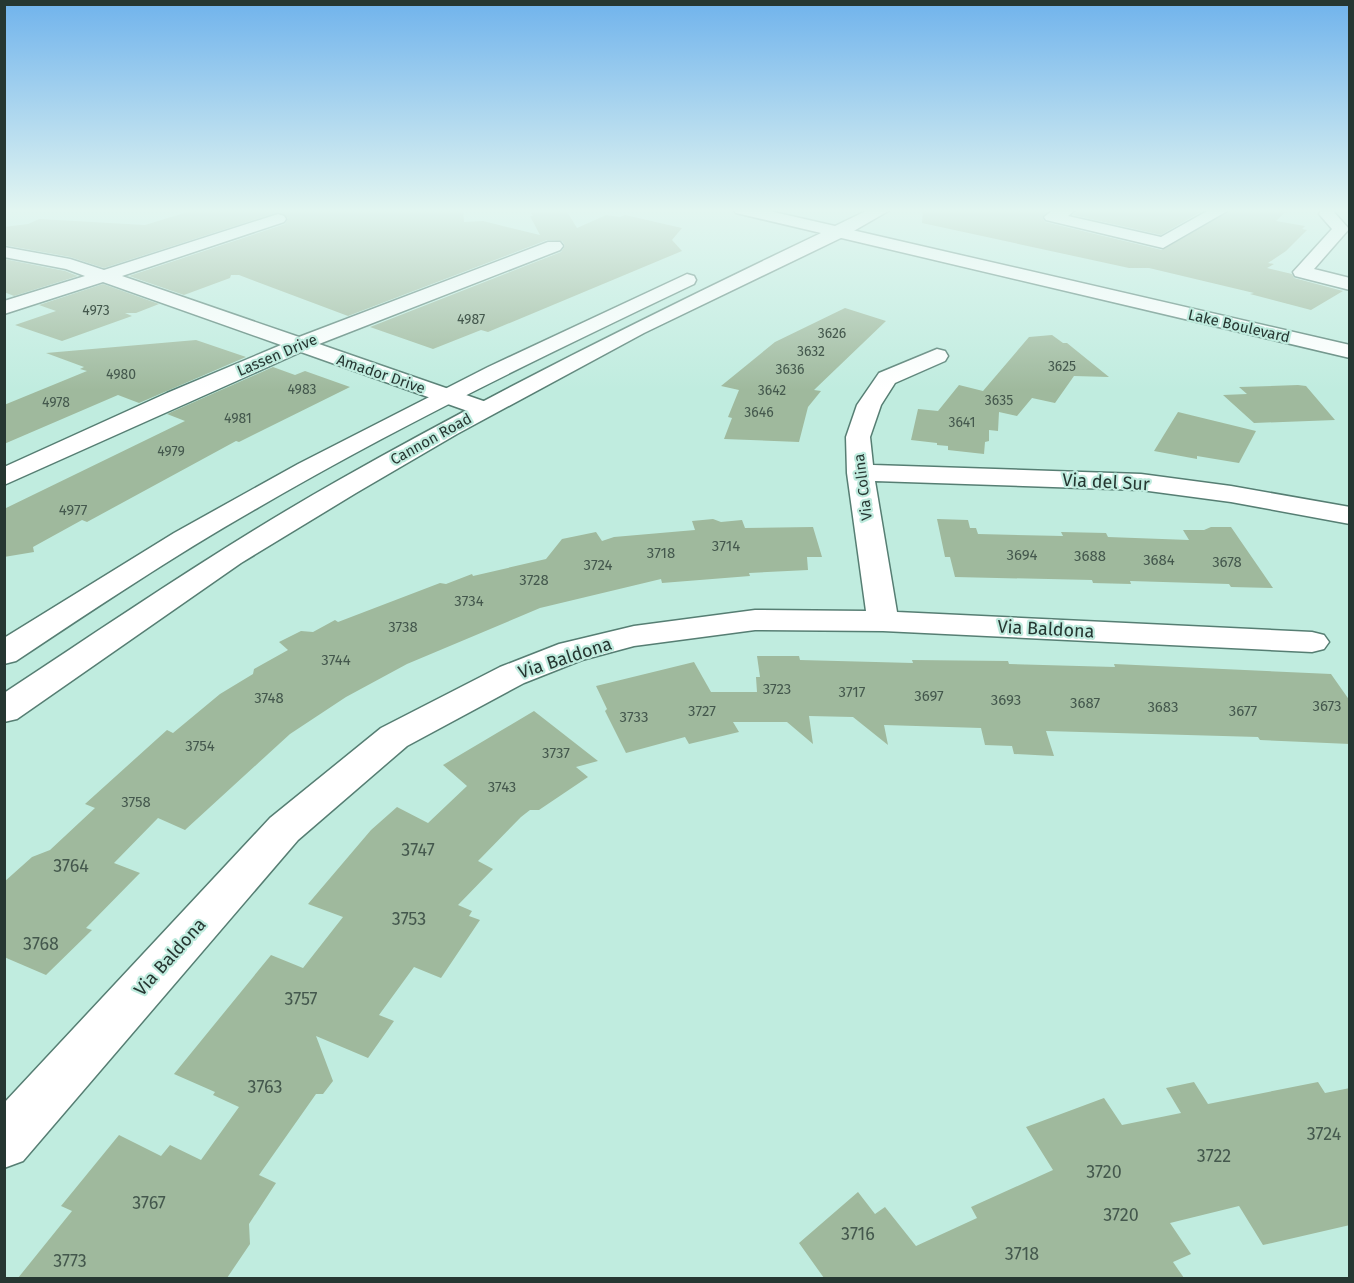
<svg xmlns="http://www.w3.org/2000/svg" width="1354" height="1283" font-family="'Fira Sans',sans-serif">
  <rect width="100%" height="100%" fill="#c0ecdf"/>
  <path fill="#9fb99d" d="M194,210H463L464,222L483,221L540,235L530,216H533L531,213L566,210L577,228L606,215L620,217L625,215L682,228L672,240L682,251L488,332L481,330L433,349L370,327L561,252L565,246L562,241L547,240L348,316L239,275H231L230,278L184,295L129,276L285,224L288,218L279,212L104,268L70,257L4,245V227L28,224L39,219L145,225Z
    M923,210H1049L1042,217L1045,222L1162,250L1231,210H1287L1276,221L1305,226L1302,229L1307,230L1286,251L1268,263L1274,264L1267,268L1292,274L1294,278L1343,291L1311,310L1250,294L1254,293L1149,268H1129L922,223Z
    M1077,210H1204L1161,235L1073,215Z
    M4,259L65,271L78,276L14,296L4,292Z
    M103,284L159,304L136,313H125L132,316L62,341L15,325L56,311L39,305Z
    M845,308L886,321L814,390L821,391L808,407L799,442L724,439L732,418L728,417L739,390L721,386L775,342Z
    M1052,335L1063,343H1067L1109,377L1074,376L1055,403L1032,398L1017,416L999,412L998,431L989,430V441L985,442L984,454L948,450V446L937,445V443L911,440L918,409L938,411L959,385L983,391L1029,337Z
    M196,340L246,357L139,403L118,395L4,444V405L87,371L80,369L84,367L46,353Z
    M273,367L295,375L305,371L350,387L239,442L236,441L87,522L82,520L33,547L34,552L4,557V509L185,421L167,414Z
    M1298,385L1306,386L1335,420L1254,423L1223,395L1247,394L1239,387Z
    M1178,412L1256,431L1239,463L1197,456V459L1154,451Z
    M713,519L721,522L742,520L745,528L813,527L822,557H807L808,570L749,573L750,576L662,583L661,579L540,608L407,664L346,697L290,734L185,830L158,818L114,863L140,873L86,928L92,930L46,975L4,957V882L32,857L50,850L95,808L85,804L167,730L173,733L220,694L253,674L254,669L288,650L279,642L301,631L313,632L335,620L338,622L440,583L446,584L472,574L473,576L546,559L562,539L596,532L602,541L614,537L695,530L692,521Z
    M937,519L968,520L970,528H976L978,534L1063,536L1061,532L1106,533L1108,537L1189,540L1183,530H1204L1211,527H1231L1273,588L1231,587L1229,584L1130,581L1131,584L1093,583L1092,580L955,577L950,557H945Z
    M757,656H799L800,660L913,663L912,660L1008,661L1009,664L1115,667L1114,664L1331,674L1350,701V744L1260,740L1258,737L1046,731L1054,756L1014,754L1012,746L985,745L981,728L884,725L888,745L853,717L809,716L813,744L787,722H733L739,732L689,744L685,737L626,753L605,711L607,709L596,686L694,662L711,692H757L756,677H760Z
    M534,711L598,761L576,767L588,777L539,810H530L521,817L478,861L493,869L458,905L472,911L469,916L480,920L441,978L414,967L379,1015L394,1021L368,1058L316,1036L333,1081L323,1094H316L259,1175L276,1183L249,1224L250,1244L227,1278H18L72,1211L61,1206L119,1135L161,1156L170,1145L201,1160L239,1107L213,1095L215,1092L174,1074L271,955L303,968L343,917L308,904L371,830L397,807L428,823L467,786L443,765Z
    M1194,1082L1208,1104L1318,1082L1325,1093L1350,1088V1225L1263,1245L1239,1206L1170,1223L1191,1254L1173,1262L1184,1278H824L799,1243L858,1192L875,1214L885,1207L916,1246L977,1218L971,1207L1053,1170L1026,1127L1104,1098L1122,1125L1181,1113L1166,1088Z"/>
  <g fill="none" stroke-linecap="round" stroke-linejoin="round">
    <g stroke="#567e73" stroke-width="3">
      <path id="minor" d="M1053,210H1075L1068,216L1161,237L1209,210H1229L1163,248L1046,220L1044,217Z
        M1321,211H1333L1349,229L1314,269L1350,278V290L1295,276L1293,272L1332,229L1319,214Z
        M278,214L284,216L286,219L284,222L122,276L299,337L548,242H560L563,246L560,250L319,344L492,404L496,409L492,414L484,416L476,414L301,352L4,485V467L167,393L281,345L103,282L4,314V301L85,276L66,269L4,257V247L70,259L104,270Z
        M937,349L945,351L948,356L945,361L895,383L881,405L870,437L873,465L1141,474L1231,486L1350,507V524L1231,502L1141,490L875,481L897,612L1312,632L1324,635L1329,642L1324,649L1312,652L883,631L755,630L634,646L582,660L524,683L407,746L298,840L23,1161L4,1168V1103L270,818L381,728L500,667L559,644L634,626L755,610L866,611L847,473L846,437L857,405L879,373Z"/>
    </g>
    <g stroke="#567e73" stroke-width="3">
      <path id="tertiary" d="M839,227L1350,345V358L833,236L831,232Z"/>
    </g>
    <g stroke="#567e73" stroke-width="3">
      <path id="secondary" d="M734,210H765L835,226L868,210H890L845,236L644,333L457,434L356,493L241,563L17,719L4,722V693C115,620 224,545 339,480C496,391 658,311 821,233L736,213Z
        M687,274L694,276L696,280L694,284C545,355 396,427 254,510C172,557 94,609 16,661L4,664V638L174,533L298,464L488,367Z"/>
    </g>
    <use href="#minor" fill="#fff" fill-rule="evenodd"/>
    <use href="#tertiary" fill="#fff" fill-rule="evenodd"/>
    <use href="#secondary" fill="#fff" fill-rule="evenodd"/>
  </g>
  <linearGradient id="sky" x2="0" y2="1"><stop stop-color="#70b3ec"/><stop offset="0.54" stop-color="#e3f6f1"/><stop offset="1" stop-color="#e3f6f1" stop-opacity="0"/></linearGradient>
  <rect width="1354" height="390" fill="url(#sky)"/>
  <g text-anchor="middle" stroke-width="4.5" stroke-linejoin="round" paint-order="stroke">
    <g font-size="14" fill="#44584d">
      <text x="96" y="315">4973</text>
      <text x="471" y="324">4987</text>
      <text x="832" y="338">3626</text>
      <text x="811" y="356">3632</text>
      <text x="1062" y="371">3625</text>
      <text x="790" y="374">3636</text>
      <text x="121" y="379">4980</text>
      <text x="302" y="394">4983</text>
      <text x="772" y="395">3642</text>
      <text x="999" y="405">3635</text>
      <text x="56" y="407">4978</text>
      <text x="759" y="417">3646</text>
      <text x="238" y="423">4981</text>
      <text x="962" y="427">3641</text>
      <text x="171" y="456">4979</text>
    </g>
    <g font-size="15" fill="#263732" stroke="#c0ecdf">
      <text transform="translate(1239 326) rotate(13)" y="5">Lake Boulevard</text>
      <text transform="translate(277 355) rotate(-23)" y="5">Lassen Drive</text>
      <text transform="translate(381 374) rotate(19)" y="5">Amador Drive</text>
      <text transform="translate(431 439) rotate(-29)" y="5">Cannon Road</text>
      <text transform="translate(863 487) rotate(-97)" y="5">Via Colina</text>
    </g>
    <g font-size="15" fill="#44584d">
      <text x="73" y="515">4977</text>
      <text x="726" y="551">3714</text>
      <text x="661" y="558">3718</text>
      <text x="1022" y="560">3694</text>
      <text x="1090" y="561">3688</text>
      <text x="1159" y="565">3684</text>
      <text x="1227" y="567">3678</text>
      <text x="598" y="570">3724</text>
      <text x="534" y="585">3728</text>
      <text x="469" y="606">3734</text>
      <text x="403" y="632">3738</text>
      <text x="336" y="665">3744</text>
      <text x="777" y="694">3723</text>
      <text x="852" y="697">3717</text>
      <text x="929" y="701">3697</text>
      <text x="269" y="703">3748</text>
      <text x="1006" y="705">3693</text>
      <text x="1085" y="708">3687</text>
      <text x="1327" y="711">3673</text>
      <text x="1163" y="712">3683</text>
      <text x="702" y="716">3727</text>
      <text x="1243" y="716">3677</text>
      <text x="634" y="722">3733</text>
      <text x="200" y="751">3754</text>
      <text x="556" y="758">3737</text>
      <text x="502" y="792">3743</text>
      <text x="136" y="807">3758</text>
    </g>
    <g font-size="18" fill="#263732" stroke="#c0ecdf">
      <text transform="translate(1106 482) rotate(3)" y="6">Via del Sur</text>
      <text transform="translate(1046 629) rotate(3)" y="6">Via Baldona</text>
      <text transform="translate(565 658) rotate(-18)" y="6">Via Baldona</text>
      <text transform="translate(170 957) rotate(-48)" y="6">Via Baldona</text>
    </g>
    <g font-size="18" fill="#44584d">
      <text x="418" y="856">3747</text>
      <text x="71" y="872">3764</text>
      <text x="409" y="925">3753</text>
      <text x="41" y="950">3768</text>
      <text x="301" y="1005">3757</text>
      <text x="265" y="1093">3763</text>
      <text x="1324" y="1140">3724</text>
      <text x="1214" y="1162">3722</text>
      <text x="1104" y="1178">3720</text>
      <text x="149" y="1209">3767</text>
      <text x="1121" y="1221">3720</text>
      <text x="858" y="1240">3716</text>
      <text x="1022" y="1260">3718</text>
      <text x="70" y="1267">3773</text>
    </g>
  </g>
  <rect width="1354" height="1283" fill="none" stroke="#263732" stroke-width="12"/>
</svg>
